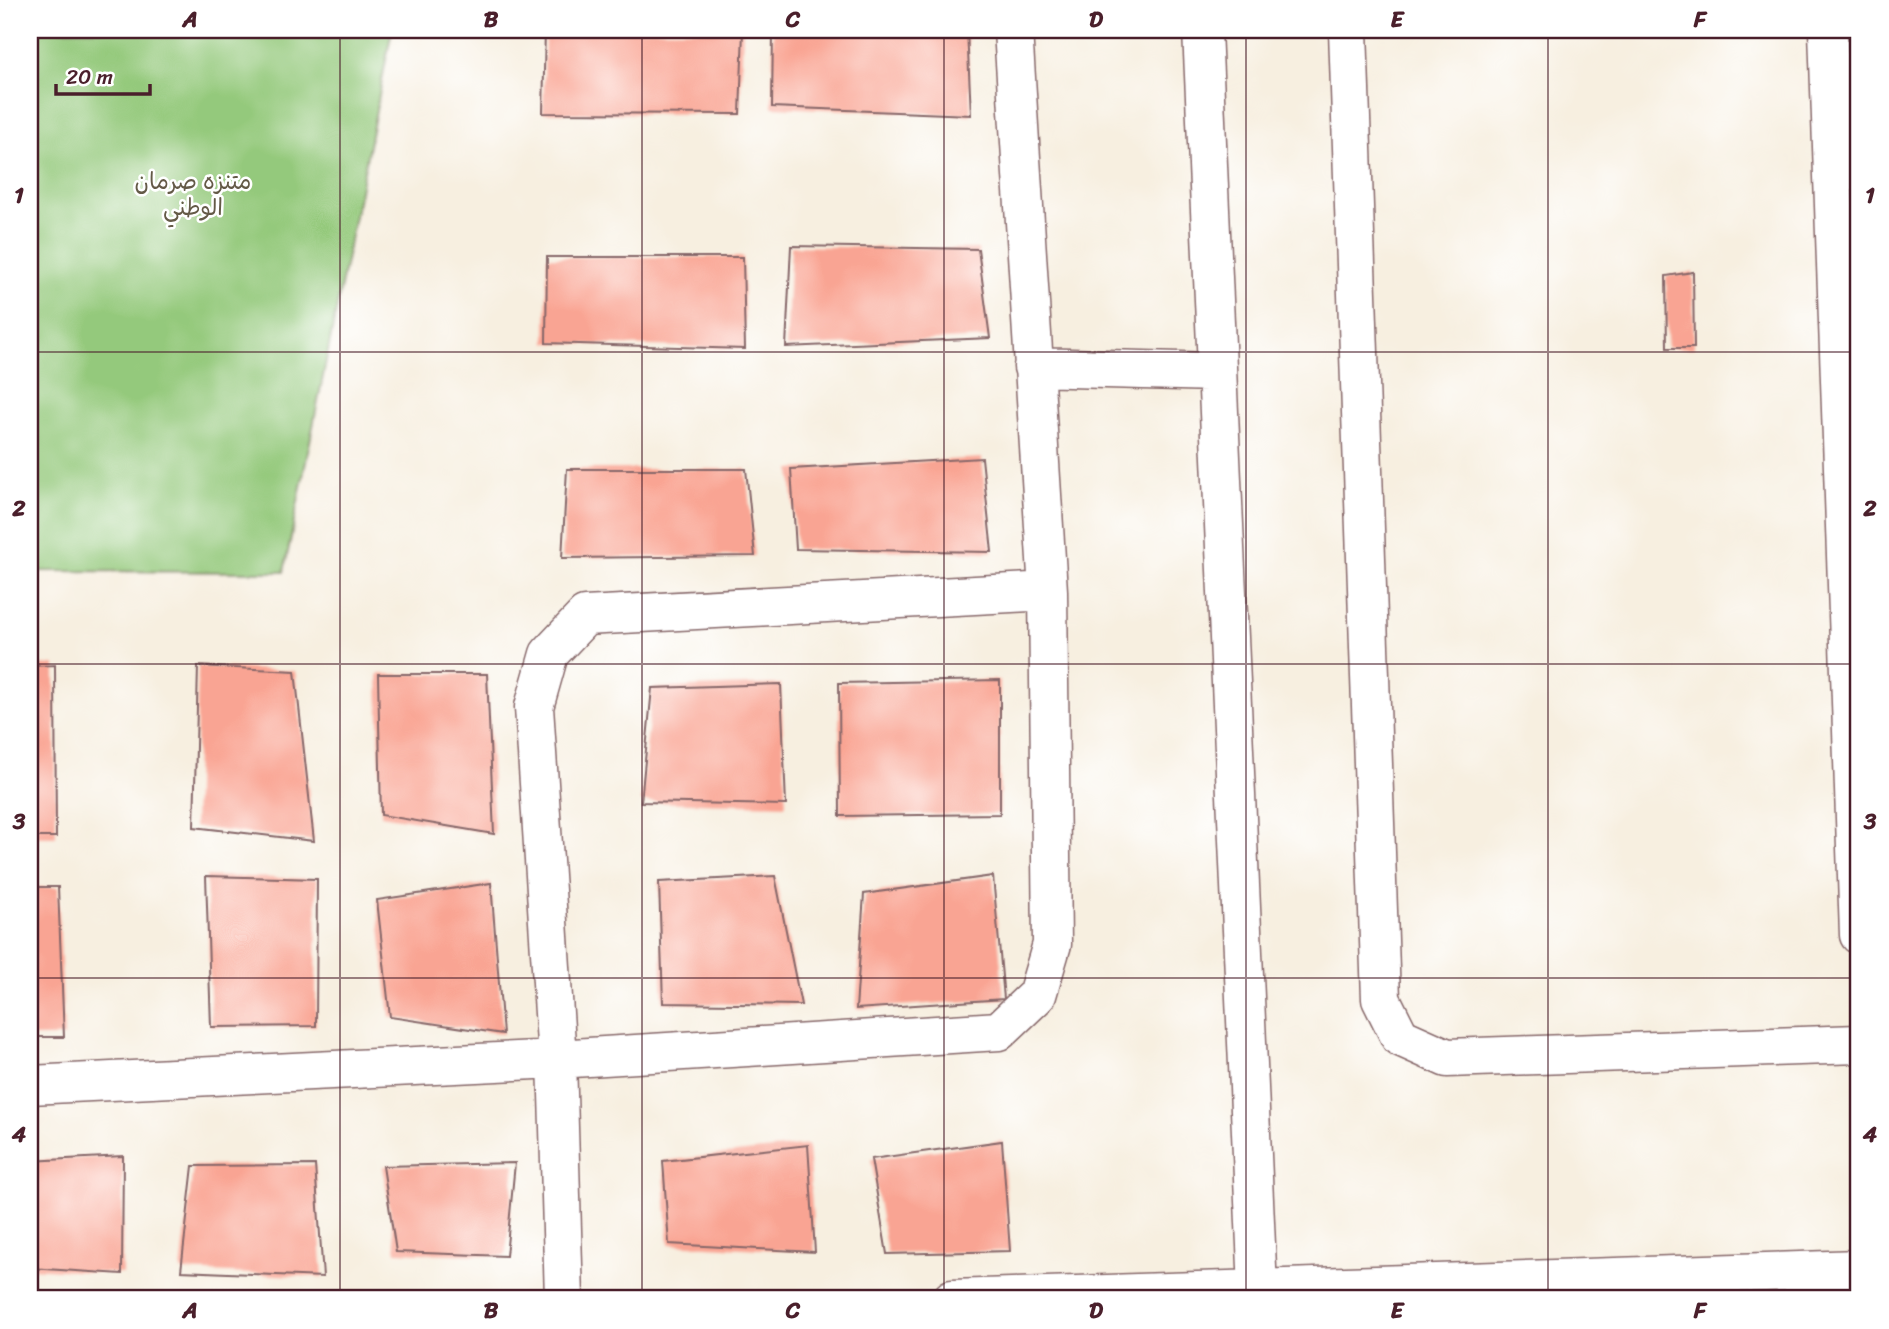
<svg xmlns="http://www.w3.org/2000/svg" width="1889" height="1329" font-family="Sriracha,'Playpen Sans Arabic',sans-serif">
  <rect width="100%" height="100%" fill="#fff"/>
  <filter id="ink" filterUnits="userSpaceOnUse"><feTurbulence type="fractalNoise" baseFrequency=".0143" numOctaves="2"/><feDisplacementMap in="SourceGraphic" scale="14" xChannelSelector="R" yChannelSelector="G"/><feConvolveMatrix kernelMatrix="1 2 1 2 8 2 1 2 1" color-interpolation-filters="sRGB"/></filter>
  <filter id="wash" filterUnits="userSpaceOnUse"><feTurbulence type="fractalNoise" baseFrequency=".00686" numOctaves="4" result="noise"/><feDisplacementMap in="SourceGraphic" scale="28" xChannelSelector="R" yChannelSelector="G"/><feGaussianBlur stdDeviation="1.57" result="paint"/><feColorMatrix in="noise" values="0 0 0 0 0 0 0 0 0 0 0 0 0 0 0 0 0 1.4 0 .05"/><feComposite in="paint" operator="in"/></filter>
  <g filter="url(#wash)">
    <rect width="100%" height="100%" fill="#f7efe0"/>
    <path fill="#94c97b" stroke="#6f7453" stroke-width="2" d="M30,30H392L284,572L30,571Z"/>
    <g id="blocks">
      <path fill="#f9a493" d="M545,30H743L740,114L543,113Z
        M773,30H967L971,115L772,107Z
        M791,246L978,249L990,338L786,347Z
        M547,257H743L745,349L546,343Z
        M1693,272L1694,348H1667L1666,276Z
        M982,458L992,552L796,549L791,469Z
        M567,469H746L755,556L562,558Z
        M55,665L56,837H30V666Z
        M198,666L295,671L314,841L194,827Z
        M378,674H487L494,834L381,815Z
        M1000,680V814L840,816L839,683Z
        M781,684L786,805L641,802L652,688Z
        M206,876L317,879L316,1026L211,1027Z
        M775,876L801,1005L663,1003L659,882Z
        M993,876L1004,999L856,1009L864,894Z
        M491,883L503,1034L390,1017L377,900Z
        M30,887H58L64,1037H30Z
        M1002,1141L1010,1251L887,1254L871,1159Z
        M808,1145L815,1252L669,1244L663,1161Z
        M123,1156L122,1274L30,1268V1161Z
        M515,1163L506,1256L396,1252L383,1166Z
        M315,1165L323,1277L181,1271L193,1166Z"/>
    </g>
  </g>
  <g filter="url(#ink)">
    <use href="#blocks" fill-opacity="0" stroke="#87686a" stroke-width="2"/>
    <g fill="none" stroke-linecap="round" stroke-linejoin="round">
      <g stroke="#87686a" stroke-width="41">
        <path id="minor" d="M1202,30L1258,1290
          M1348,30L1381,999L1400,1037L1447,1058L1859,1044
          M1828,30L1859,935
          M1033,367L1216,372
          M30,1085L557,1059L999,1031L1037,995L1052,944L1048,591L1013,30
          M564,1299L557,1059L534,707L549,654L585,616L1048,591
          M952,1299L1859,1269"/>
      </g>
      <use href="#minor" stroke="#fff" stroke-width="38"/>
    </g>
  </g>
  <path fill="none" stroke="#4a1f2b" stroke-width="2" stroke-opacity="0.55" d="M340,30V1299M642,30V1299M944,30V1299M1246,30V1299M1548,30V1299M30,352H1859M30,664H1859M30,978H1859"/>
  <g text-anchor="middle" stroke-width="5" stroke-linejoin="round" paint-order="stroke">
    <g font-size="23" fill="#645a47" stroke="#fff">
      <text x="193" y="189">متنزه صرمان<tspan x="193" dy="26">الوطني</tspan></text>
    </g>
  </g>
  <rect width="1889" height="1329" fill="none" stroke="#fff" stroke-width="77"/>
  <path d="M56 84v10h94v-10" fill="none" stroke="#4a1f2b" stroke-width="3.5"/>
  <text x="66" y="84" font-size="21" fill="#4a1f2b" stroke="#ffffff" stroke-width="5" paint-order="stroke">20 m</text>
  <rect x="38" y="38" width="1812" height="1252" fill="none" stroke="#4a1f2b" stroke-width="2.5"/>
  <g font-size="23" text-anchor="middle" font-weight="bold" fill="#4a1f2b">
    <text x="190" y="27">A</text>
    <text x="491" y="27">B</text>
    <text x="793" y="27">C</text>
    <text x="1096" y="27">D</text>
    <text x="1397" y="27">E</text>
    <text x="1700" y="27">F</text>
    <text x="19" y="203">1</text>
    <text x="1870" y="203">1</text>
    <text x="19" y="516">2</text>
    <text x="1870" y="516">2</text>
    <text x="19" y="829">3</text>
    <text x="1870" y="829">3</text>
    <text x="19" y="1142">4</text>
    <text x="1870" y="1142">4</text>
    <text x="190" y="1318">A</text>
    <text x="491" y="1318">B</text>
    <text x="793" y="1318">C</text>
    <text x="1096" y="1318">D</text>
    <text x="1397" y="1318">E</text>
    <text x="1700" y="1318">F</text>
  </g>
</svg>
